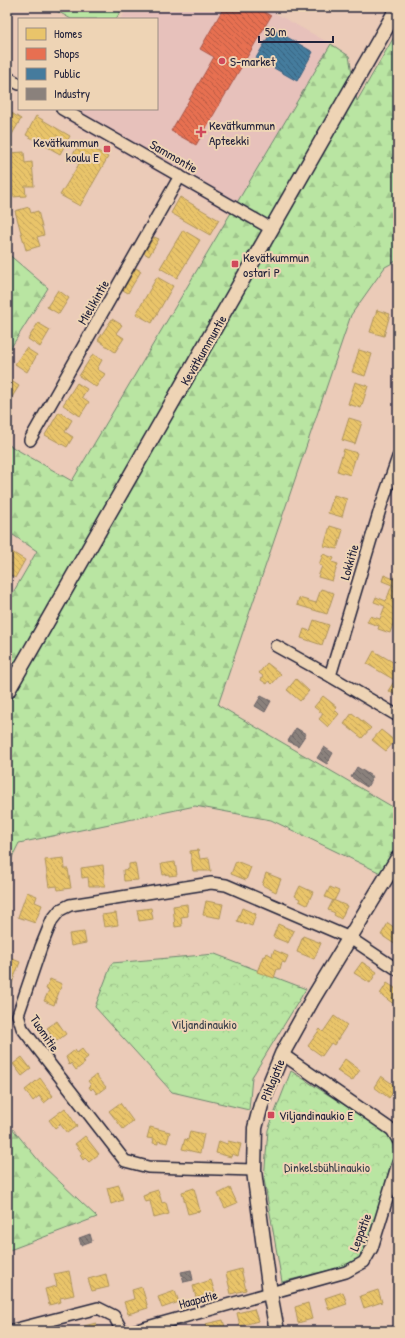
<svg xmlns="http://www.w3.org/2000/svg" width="405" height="1338" font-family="'Patrick Hand',sans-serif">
  <defs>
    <pattern id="forest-firs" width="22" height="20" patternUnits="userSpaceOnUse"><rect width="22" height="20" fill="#b9e5a2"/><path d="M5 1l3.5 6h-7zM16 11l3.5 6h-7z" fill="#9fc48c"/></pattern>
    <pattern id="park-crowns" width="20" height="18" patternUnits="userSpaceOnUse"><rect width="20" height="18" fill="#b9e5a2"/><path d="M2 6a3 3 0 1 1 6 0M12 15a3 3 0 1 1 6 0" fill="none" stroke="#9fc48c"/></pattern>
    <pattern id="homes-back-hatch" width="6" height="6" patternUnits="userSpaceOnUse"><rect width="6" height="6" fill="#e9c46a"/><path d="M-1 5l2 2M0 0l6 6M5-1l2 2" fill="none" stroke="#c8a85d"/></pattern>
    <pattern id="shops-back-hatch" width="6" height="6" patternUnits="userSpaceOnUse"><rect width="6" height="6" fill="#e76f51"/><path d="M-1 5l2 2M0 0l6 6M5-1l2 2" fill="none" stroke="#bb5b44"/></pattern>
    <pattern id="public-back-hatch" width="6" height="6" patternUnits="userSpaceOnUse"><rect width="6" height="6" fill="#457b9d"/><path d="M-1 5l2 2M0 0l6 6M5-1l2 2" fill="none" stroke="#396481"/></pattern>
    <pattern id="industry-back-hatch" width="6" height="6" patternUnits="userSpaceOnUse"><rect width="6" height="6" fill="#8a817c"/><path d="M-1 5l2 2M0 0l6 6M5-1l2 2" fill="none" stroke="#706967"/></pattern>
  </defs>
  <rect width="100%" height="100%" fill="#ebcbb8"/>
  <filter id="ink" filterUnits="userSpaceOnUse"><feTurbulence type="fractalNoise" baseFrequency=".025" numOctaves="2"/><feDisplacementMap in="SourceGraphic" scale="8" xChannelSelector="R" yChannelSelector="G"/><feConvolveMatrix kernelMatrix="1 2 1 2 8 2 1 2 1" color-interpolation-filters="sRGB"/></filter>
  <g filter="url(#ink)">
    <path fill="#e7c1bb" d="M128,7H264L331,44L232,215L62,118L67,109H157V19H121Z"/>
    <path fill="url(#forest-firs)" stroke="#6e846e" d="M398,30V260L385,267L351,315L218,705L398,810V870L393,879L271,820L195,806L19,843L7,867V603L37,551L7,531V444L72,481L331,44L349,56L357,101Z
      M7,253L48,288L7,354Z
      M7,1122L44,1167L97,1217L7,1251Z"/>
    <path fill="url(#park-crowns)" stroke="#6e846e" d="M215,954L306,989L252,1077L249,1110L172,1092L95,1007L112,963Z
      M291,1071L382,1129L391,1139L394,1153L368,1246L359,1258L346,1266L282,1282L264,1179L268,1130Z"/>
    <path fill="#b9e5a2" stroke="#6e846e" d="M50,7H123L116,19H71Z"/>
    <path fill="url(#homes-back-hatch)" stroke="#ad935c" d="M7,110L21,119L7,143Z
      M36,116L70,136L60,154L26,135Z
      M81,141L108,157L80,206L60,195L79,164L70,159Z
      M24,152L25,163L32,162L34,186H25L26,196L13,197L9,153Z
      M180,197L219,220L210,235L171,213Z
      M29,207L31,213L38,211L44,235L37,237L40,246L26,250L15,211Z
      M183,230L200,240L177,278L160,268Z
      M154,237L159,239L149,256L144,253Z
      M136,268L141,271L128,293L123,290Z
      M157,277L173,286L152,323L136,314Z
      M58,290L69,298L59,314L47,307Z
      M377,310L390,314L384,336L370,332Z
      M112,319L122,325L116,333L124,338L115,352L98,340Z
      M38,323L50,330L40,347L28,339Z
      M26,348L37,355L27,372L15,364Z
      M359,350L372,354L365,376L352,372Z
      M93,354L102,360L97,369L105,374L96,387L79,376Z
      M7,378L19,386L9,402L7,401Z
      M355,382L368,386L361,408L348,404Z
      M77,383L87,389L82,397L89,402L80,416L63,405Z
      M59,412L72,420L65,432L73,437L67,447L45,435Z
      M349,418L362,422L355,444L342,440Z
      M344,449L357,453L350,475L337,471Z
      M334,495L347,499L342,517L328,513Z
      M330,526L343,530L337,549L324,546Z
      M396,541L398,542V547L394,546Z
      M7,549L25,560L15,578L7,573Z
      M323,554L334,558L332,562L338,564L332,581L318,577L322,566L319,565Z
      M398,568V609L390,633L378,629L379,626L367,622L370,616L380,619L385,606L374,602L376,597L386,601L392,585L382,581L384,575L394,579Z
      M321,589L334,593L327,614L297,605L299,598L316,603Z
      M314,620L329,625L322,645L301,638L304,629L310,631Z
      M374,651L398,665V682L367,664Z
      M267,663L281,674L272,684L269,681L267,684L261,680L263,676L259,673Z
      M296,679L309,691L300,701L287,690Z
      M395,680L398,682V688L394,694L388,691Z
      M323,696L337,707L335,710L339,714L328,727L319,719L323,714L314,707Z
      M352,713L371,728L362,738L344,724Z
      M381,730L395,741L386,751L372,740Z
      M198,850L200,859L209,858L211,871H193L190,851Z
      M64,858L65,869H68L71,888L58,890L57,886L49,887L45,860Z
      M236,861L251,867L246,880L231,874Z
      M175,862L177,875L169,876V874L163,875L161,864Z
      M135,863L138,880L124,881L123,870L129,869V864Z
      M103,865L105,886H89L88,877L82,878L81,868Z
      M266,873L281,879L276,892L262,885Z
      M300,886L313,892L307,905L299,901L300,899L295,896Z
      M330,887L339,891L334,901L325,897Z
      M27,892L37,896L35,902L42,905L35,923L18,917Z
      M333,900L347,906L341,919L334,915L335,913L328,910Z
      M206,901L223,904L220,918L203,915Z
      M187,904L188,916L181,917L182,926L175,927L173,906Z
      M151,908L153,919L139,921L137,910Z
      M242,908L256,914L252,926L237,921Z
      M116,913L118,925L104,927L102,915Z
      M388,923L398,930V942L396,945L381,935Z
      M278,924L294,931L288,943L273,937Z
      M84,932L86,943L71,946L69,934Z
      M303,936L321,943L314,959L297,952Z
      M274,950L288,956L285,963L282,962L280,969H277L274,978L257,972L263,956L265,957L267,953L272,956Z
      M10,958L20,962L12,983L7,981V967Z
      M362,962L377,972L370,983L354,973Z
      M50,979L62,984L54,1005L44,1001L49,990L46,989Z
      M387,983L398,990V1000L395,1005L380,994Z
      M334,1016L347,1025L334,1045L331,1043L322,1056L308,1046L320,1029L323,1032Z
      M57,1021L66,1034L57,1041L54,1037L53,1038L49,1034L51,1033L47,1028Z
      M82,1049L88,1057L83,1061L85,1063L76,1070L71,1063L69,1065L66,1057L75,1050L77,1053Z
      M22,1057L31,1069L22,1076L13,1064Z
      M345,1059L360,1070L352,1081L337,1071Z
      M96,1075L106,1087L97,1094L93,1088L91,1090L89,1087L91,1085L88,1081Z
      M381,1076L397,1087L389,1098L374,1087Z
      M40,1078L53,1096L44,1103L39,1096L33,1101L25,1090Z
      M120,1103L133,1121L123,1129L109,1111Z
      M65,1108L77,1126L67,1133L60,1124L55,1128L49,1120Z
      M150,1127L170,1132L167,1143L158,1141V1144L153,1143L154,1139L147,1138Z
      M190,1131L204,1134L200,1153L182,1149L185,1139L188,1140Z
      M85,1136L99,1154L89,1162L85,1158L83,1160L80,1155L82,1153L75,1144Z
      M219,1141L227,1144L228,1141L241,1144L238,1156L232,1154L231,1157L216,1153Z
      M119,1185L123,1200L111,1204L107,1188Z
      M194,1188L200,1211L188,1214L182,1192Z
      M230,1188L237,1203L225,1208L218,1194Z
      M158,1190L162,1203L166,1202L169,1214L154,1218L150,1201L145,1202L143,1196L148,1194V1193Z
      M241,1269L246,1290L231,1294L226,1273Z
      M69,1271L74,1295L60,1298L61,1302L49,1305L45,1289L57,1286L54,1274Z
      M398,1271V1284L393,1281Z
      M106,1274L109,1287L92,1291L88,1279Z
      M211,1280L215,1293L196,1298L193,1286Z
      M142,1287L148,1308L128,1314L124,1302L134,1299L132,1290Z
      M378,1290L382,1302L364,1308L360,1296Z
      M175,1291L179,1302L162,1308L158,1297Z
      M343,1292L347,1304L329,1310L325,1298Z
      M308,1303L312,1319L298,1323L295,1307Z
      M254,1309L258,1321L240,1326L237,1313Z
      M223,1320L226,1331H207L205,1324Z
      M96,1323L98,1331H85L84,1326Z"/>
    <path fill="url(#shops-back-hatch)" stroke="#ac584a" d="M224,7H256L271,16L196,145L171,131L214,57L200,49Z"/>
    <path fill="url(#public-back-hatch)" stroke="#3a6080" d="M273,29L313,52L297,81L256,58Z"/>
    <path fill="url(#industry-back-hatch)" stroke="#6b6468" d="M261,696L271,701L265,712L255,706Z
      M296,728L306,734L298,746L288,741Z
      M324,747L333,753L327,764L317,758Z
      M357,767L373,777L367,787L351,777Z
      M90,1234L92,1241L81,1245L79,1238Z
      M191,1270L193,1280L184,1282L181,1272Z"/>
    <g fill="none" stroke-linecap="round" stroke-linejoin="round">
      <g stroke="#22223b" stroke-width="14">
        <path id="minor" d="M7,77L19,84
          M62,109L272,229
          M30,440L180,176
          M276,646L330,676L398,716
          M330,676L381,506L398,457
          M282,1054L392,1130L398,1140
          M254,1170L148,1167L125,1161L22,1028L18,1015L41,947L52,920L60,910L70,905L211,883L226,885L350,938L398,970
          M9,1331L98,1308L114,1316L122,1331
          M133,1331L346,1272L364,1262L372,1248L398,1163"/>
      </g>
      <g stroke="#22223b" stroke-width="17">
        <path id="tertiary" d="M7,692L398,7
          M277,1331L270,1293L255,1179L254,1170L255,1128L261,1105L282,1054L312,1000L398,858"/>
      </g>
      <use href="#minor" stroke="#eed4b5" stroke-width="11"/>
      <use href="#tertiary" stroke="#eed4b5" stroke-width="14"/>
    </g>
  </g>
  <g fill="#d1495b" stroke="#eed4b5" stroke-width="1.5">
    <circle cx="222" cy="61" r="4"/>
    <path d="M199 126h4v4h4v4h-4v4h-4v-4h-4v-4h4z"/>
    <rect x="103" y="145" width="8" height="8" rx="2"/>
    <rect x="231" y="260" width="8" height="8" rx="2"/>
    <rect x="267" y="1111" width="8" height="8" rx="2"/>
  </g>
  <g text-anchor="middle" stroke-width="4" stroke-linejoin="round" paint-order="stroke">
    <g font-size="13" fill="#22223b" stroke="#eed4b5" text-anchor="start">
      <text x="230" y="66">S-market</text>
      <text x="209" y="130">Kevätkummun<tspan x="209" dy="15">Apteekki</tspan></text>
      <text x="99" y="147" text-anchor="end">Kevätkummun<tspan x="99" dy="15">koulu E</tspan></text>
      <text x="243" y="262">Kevätkummun<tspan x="243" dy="15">ostari P</tspan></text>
      <text x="279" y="1120">Viljandinaukio E</text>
    </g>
    <g font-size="13" fill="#22223b" stroke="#eed4b5">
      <text transform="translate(174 156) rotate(30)" y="5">Sammontie</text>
      <text transform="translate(93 302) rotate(-60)" y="5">Mielikintie</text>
      <text transform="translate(203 350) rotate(-60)" y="5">Kevätkummuntie</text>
      <text transform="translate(349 562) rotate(-74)" y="5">Lokkitie</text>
      <text transform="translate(45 1033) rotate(56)" y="5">Tuomitie</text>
      <text transform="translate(272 1080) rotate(-68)" y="5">Pihlajatie</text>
      <text transform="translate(360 1232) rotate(-69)" y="5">Leppätie</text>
      <text transform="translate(198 1299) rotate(-15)" y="5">Haapatie</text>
    </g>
    <g font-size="13" fill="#393f4a" stroke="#eed4b5">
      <text x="204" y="1029">Viljandinaukio</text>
      <text x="327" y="1172">Dinkelsbühlinaukio</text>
    </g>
  </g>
  <rect width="405" height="1338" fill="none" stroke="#eed4b5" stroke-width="24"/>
  <rect x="12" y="12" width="381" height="1314" fill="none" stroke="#22223b" stroke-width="1.5" filter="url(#ink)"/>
  <rect x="18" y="18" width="140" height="92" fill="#eed4b5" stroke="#9c8d84"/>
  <rect x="26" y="28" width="20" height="12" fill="#e9c46a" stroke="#9c8d84"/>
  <text x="54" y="38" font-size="12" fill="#22223b">Homes</text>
  <rect x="26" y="48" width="20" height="12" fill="#e76f51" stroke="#9c8d84"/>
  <text x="54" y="58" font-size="12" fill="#22223b">Shops</text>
  <rect x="26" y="68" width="20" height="12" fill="#457b9d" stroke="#9c8d84"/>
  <text x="54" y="78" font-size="12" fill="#22223b">Public</text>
  <rect x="26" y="88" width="20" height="12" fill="#8a817c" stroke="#9c8d84"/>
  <text x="54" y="98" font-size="12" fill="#22223b">Industry</text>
  <path d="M259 36v6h74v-6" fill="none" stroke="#22223b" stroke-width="2"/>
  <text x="265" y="36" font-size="12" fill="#22223b" stroke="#eed4b5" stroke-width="3" paint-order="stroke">50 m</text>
</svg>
